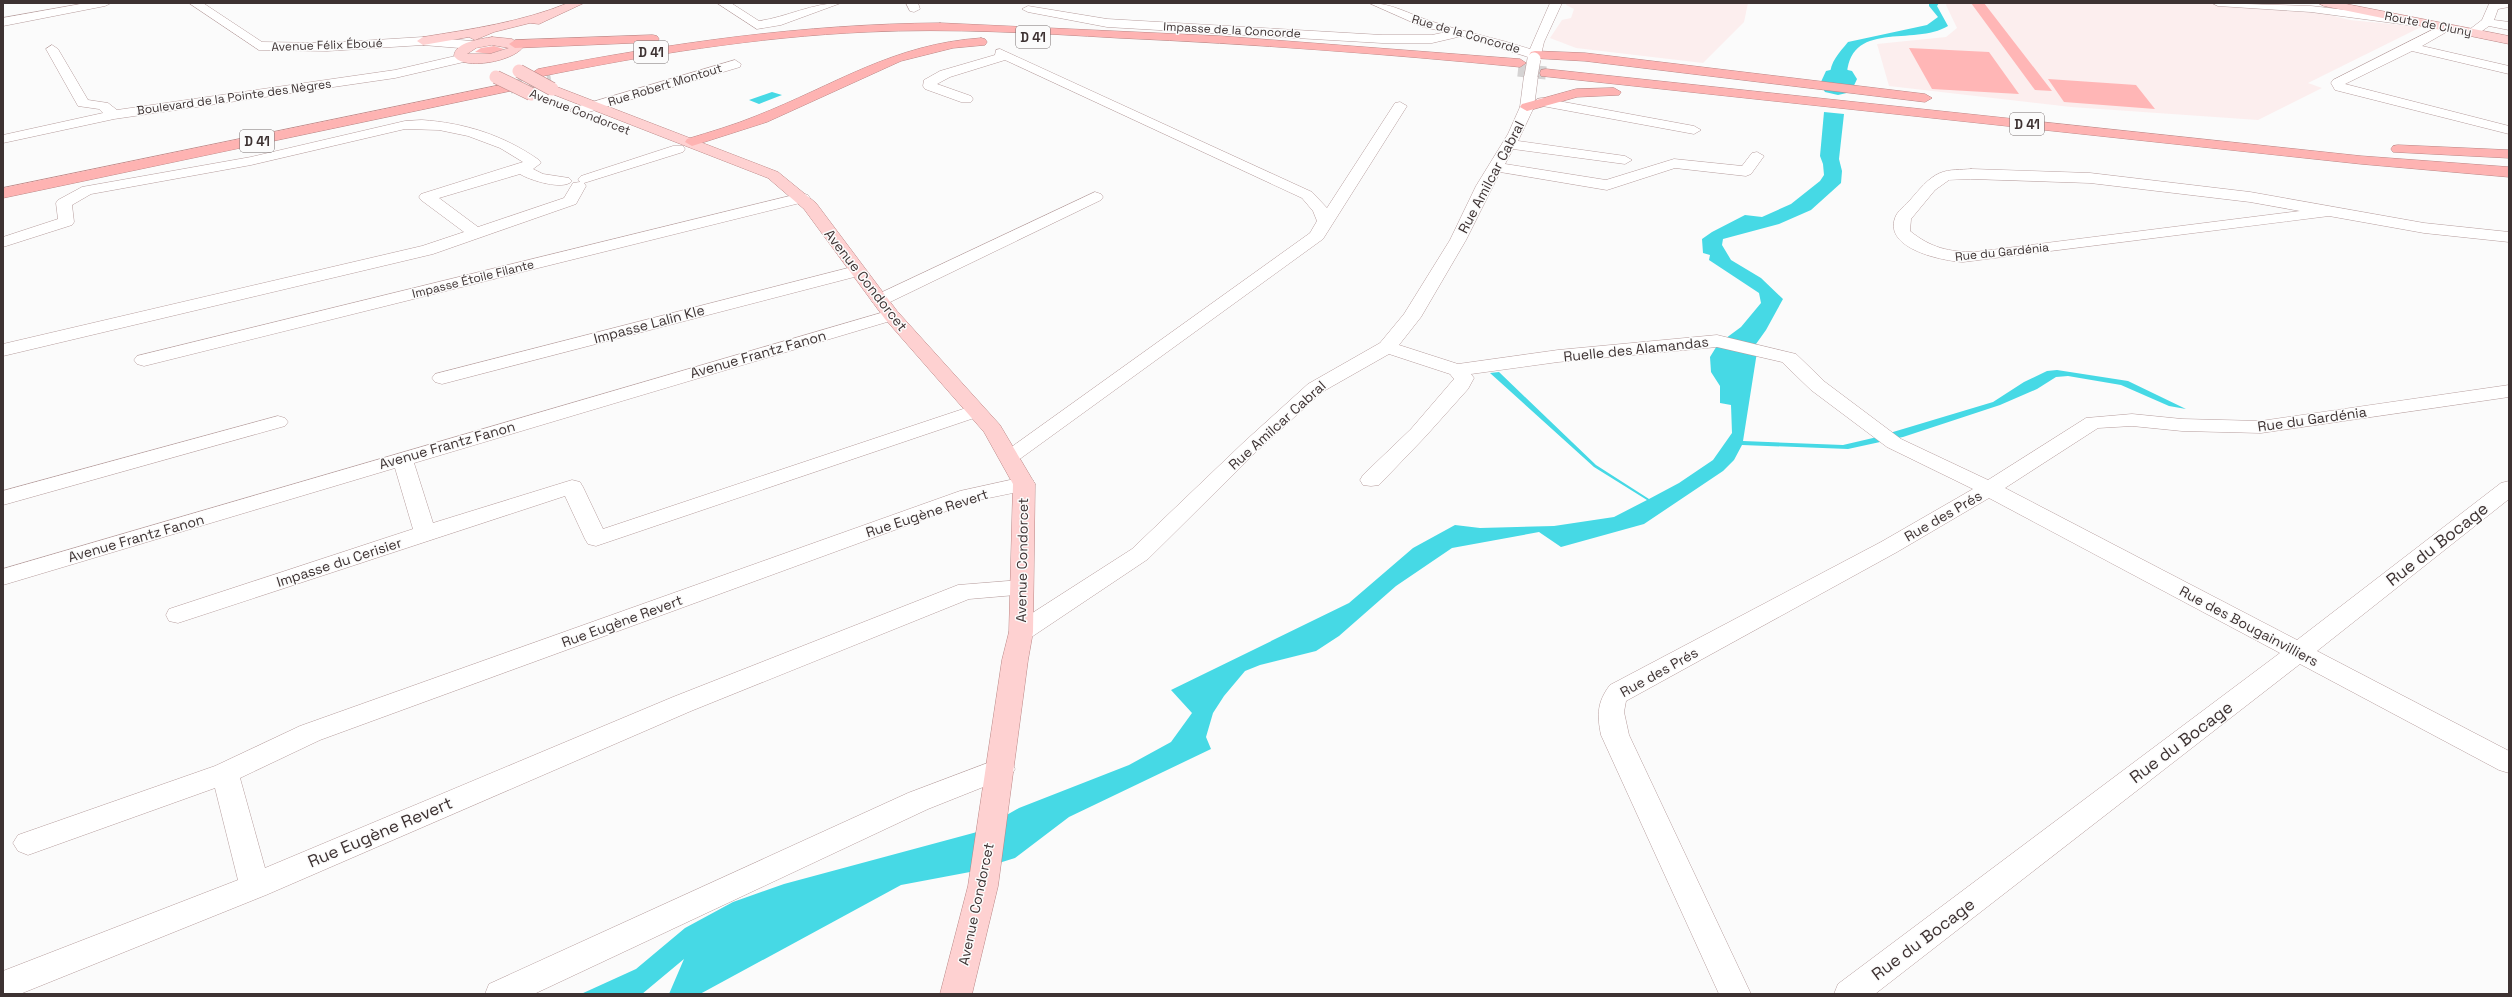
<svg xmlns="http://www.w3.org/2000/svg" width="2512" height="997" font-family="'Space Grotesk',sans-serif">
  <rect width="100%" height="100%" fill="#fbfbfb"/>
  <path fill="#fceeee" d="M1567,3H1748L1744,22L1703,63L1576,48L1550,38L1562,20L1571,18L1574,9L1566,5Z
    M1947,3H2262L2306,6L2314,11L2350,20L2421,27L2308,83L2322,88L2258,120L2071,107L1889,86L1877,44L1946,37L1957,28L1946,5Z"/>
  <path fill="#ffb6b6" d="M1971,3H1984L2052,91L2035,90Z
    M494,46L504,49L490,54L475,52L481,48Z
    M1909,48L1989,52L2019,94L1932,89Z
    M2048,79L2136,85L2155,109L2064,102Z"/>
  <path fill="#46d9e5" d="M1929,3H1939L1937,6L1948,26C1914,47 1846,18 1847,80L1830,78C1829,63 1839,53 1848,42L1927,25L1938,17L1929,6Z
    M772,92L782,95L759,104L749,100Z
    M1824,112L1844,114L1839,159L1842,171L1841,183L1811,210L1779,224L1723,239L1722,245L1731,260L1761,278L1783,299L1766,330L1756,344L1757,352L1743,441L1843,445L1873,438L1993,402L2024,382L2047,371L2057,370L2128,381L2186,409L2169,406L2121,385L2068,376L2056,377L2037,389L2000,405L1903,437L1848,449L1742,445L1734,460L1723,471L1644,524L1561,547L1539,532L1452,548L1396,586L1339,636L1316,651L1260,665L1245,671L1224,696L1213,713L1206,737L1211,749L1069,817L1015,858L970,872L901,885L700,994H669L684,959L642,994H581L636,969L685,928L733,902L784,884L977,832L1019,808L1129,765L1171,742L1192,713L1171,690L1349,603L1413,548L1455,525L1480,528L1554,526L1614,517L1647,500L1594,467L1490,373L1499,372L1596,465L1649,499L1679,483L1713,460L1732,433L1731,405L1720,403V386L1711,372L1710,357L1718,344L1741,327L1761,303L1759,293L1709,260L1710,255L1703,253L1702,239L1712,232L1745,215L1762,217L1791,204L1820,181L1824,175L1823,164L1820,156Z"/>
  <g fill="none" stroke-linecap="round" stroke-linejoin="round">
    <path fill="#46d9e5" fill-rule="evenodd" d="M1839,68L1852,71L1857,79L1851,92L1838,95L1825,92L1820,84L1826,71Z"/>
    <path stroke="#d5d3d3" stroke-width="13" stroke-dasharray="13 6" stroke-linecap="butt" d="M1518,70L1546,73
      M510,87L551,79"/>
    <g stroke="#b69d9d" stroke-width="1">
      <path id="minor" d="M86,3H111L105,6L3,26V18Z
        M189,3H203L262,42L327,43L423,37L472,41L478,45L472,49L423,45L327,51L259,50Z
        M717,3H731L759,21C787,17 812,3 841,3L781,25L757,29Z
        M906,3H918L920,9L914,12L910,11Z
        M1369,3C1392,3 1409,14 1430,21C1463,32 1497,38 1530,49L1550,3H1562L1544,42L1540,59L1534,63L1530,62L1528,57L1462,36L1432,43H1382L1107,27L1028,12L1022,9L1028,6L1107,19L1382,35H1432L1446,32L1423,27Z
        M2212,3L2311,6L2408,17L2414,21L2408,25L2311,12L2218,6Z
        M2509,3V7L2498,9L2494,20L2509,22V30L2489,26L2475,36H2467L2465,33L2482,20L2489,4Z
        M2444,24L2450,28L2448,31L2422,46L2509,66V74L2412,51L2345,84L2509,126V134L2335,90L2331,83L2333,80Z
        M52,45L58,49L88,100L108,103L117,110L395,70L464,54L470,58L468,61L395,78L114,119L3,143V135L103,113L99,109L78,106L46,49Z
        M1000,49L1312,192L1327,208L1395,103L1400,102L1407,106L1323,239L1017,461L1010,463L1003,461L999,457L1003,453L1310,233L1317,221L1313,211L1302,198L1005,60L950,77L937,84L971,96L973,99L971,102H961L925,89L923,86L924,80L940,71L995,55L996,50Z
        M735,60L741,64L740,67L582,114L577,115L570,111L572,108Z
        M1531,72L1538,76L1534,107L1518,141L1625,156L1632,160L1625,164L1513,149L1505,164L1606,180L1674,159L1742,166L1752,153L1757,152L1764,156L1751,174L1746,176L1675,168L1607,190L1500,172L1466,240L1421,317L1399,345L1458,364L1558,350L1717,335L1796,354L1825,382L1901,439L1988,480L2086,418L2132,414L2182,419L2261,421L2509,385V397L2261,433L2182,431L2132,426L2098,428L2005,488L2297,640L2501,483L2509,481V499L2317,651L2509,751V773L2499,770L2300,664L1875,994H1834L1838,984L2280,653L1989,498L1897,552L1626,701L1624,712L1629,735L1751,994H1719L1601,735C1597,715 1597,702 1610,685L1881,542L1973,489L1887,447L1811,390L1782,362L1717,347L1558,362L1471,374L1474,378L1468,389L1425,437L1379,485L1371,486L1363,485L1360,480L1363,475L1411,429L1454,379L1450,374L1389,354L1322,392L1258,450L1148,559L1030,638L1021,640L1012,638L1009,632L1012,626L1132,549L1244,442L1308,384L1380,343L1404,314L1450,240L1476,186L1508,134L1520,107L1524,76Z
        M1542,98L1694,126L1701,130L1694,134L1537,105L1535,102L1537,99Z
        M422,120C465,123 503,135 539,160L541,163L533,169L543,174L569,178L572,181C564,191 529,180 520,174L439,198L478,227L564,198L573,183L580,182L578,179L581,176L673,146H683L685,149L683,152L584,183L586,186L576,204L433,254L3,356V344L422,246L464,232L421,200L419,197L421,194L523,162L500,148L468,136L439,130L405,129L251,165L91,194L72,205L74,222L72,225L3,247V237L58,219L56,203L58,200L82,187L251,157L405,121Z
        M1971,169L2090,173L2250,192L2424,223L2509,232V242L2424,233L2329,216L1963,262C1943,261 1884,249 1895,218C1897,211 1906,205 1911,199C1919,190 1928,178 1940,173C1949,169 1962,170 1971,169ZM1971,179L2090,183L2250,202L2300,211L1975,252C1949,252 1931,248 1910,231L1911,219L1935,190L1949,180Z
        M1095,192L1101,194L1103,197L1101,200L886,304H874L871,300L874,296Z
        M802,193L808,195L810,198L808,201L144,366L137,364L134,360L137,356Z
        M856,266L862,267L865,271L862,275L442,384L435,382L432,378L435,374Z
        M891,310L897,311L900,315L897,319L414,463L433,523L572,480L580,482L583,487L603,529L969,407L976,405L983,407L986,411L983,415L596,546L588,544L585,539L565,496L178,623L169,621L166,615L169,609L413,529L395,468L3,585V569Z
        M278,416L285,418L288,422L285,426L3,505V491Z
        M1024,477L1032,479L1035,484L1032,489L974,501L320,740L240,778L265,868L673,697L958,585L1020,580L1028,582L1032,588L1028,594L969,599L691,711L266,895L20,994H3V971L238,880L215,788L28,855L18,851L13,843L18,835L215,766L300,726L960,491Z
        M1001,758L1011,762L1015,769L1011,776L928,809L534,994H485L489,984L908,793Z"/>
    </g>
    <g stroke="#ba8685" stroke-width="1">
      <path id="major" d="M568,3H584L539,24L530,23L494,32L475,40L469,37L423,45L417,41L423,37C472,29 522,22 568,3Z
        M2318,3H2341L2509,36V44L2324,6Z
        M492,37L512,39L523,47C514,61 464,71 454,56C455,42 481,39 492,37ZM492,45L509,48L490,54H467L476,48Z
        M552,85L778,172L816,203L897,311L1000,425L1035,484L1033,632L1028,660L998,886L972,994H940L968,886L1002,660L1009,632L1013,484L984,432L885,319L804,209L768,178L547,92L545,89Z"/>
    </g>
    <g stroke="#ba8685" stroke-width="1">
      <path id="highway" d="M940,23L1220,36L1520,59L1526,63L1520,67C1387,54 1253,44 1119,38C1035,33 951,28 867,32C756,37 646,55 538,77L532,73L538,69C671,43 804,24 940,23Z
        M653,35L657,36L659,39L657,42L515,48L509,44L515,40Z
        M981,38L985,39L987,42L985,45L953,48L901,61L767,122L692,146L685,142L687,139C710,132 734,125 756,116C835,85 893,44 981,38Z
        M1535,51L1585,53L1925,94L1932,98L1925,102L1585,61L1531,58L1529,55L1531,52Z
        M1546,69L2361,156L2509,167V177L2361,164L1541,76L1540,73L1541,70Z
        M510,83L517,87L515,90L3,198V188Z
        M1614,88L1621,92L1619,95L1577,97L1527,111L1520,107L1522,104L1576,89Z
        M2398,145L2509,150V158L2393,152L2391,149L2393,146Z"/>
    </g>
    <use href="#minor" fill="#fff" fill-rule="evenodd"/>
    <use href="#major" fill="#fed1d1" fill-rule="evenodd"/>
    <use href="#highway" fill="#feb3b2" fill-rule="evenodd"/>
    <g stroke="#b69d9d" stroke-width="14" stroke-linecap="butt">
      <path id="minor-bridge" d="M1531,76L1534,59"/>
    </g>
    <g stroke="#ba8685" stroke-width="14" stroke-linecap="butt">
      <path id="major-bridge" d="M519,71L552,89
        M496,77L531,94"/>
    </g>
    <use href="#minor-bridge" stroke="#fff" stroke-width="13"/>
    <use href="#major-bridge" stroke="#fed1d1" stroke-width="13"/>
  </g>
  <g text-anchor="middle" stroke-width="3" stroke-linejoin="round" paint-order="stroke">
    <g font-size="12" fill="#3d3232" stroke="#fbfbfb">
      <text transform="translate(2428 24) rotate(11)" y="4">Route de Cluny</text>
      <text transform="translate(1232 30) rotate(3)" y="4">Impasse de la Concorde</text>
      <text transform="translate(1466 34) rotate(16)" y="4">Rue de la Concorde</text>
      <text transform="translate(327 45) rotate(-2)" y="4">Avenue Félix Éboué</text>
      <text transform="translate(665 85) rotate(-17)" y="4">Rue Robert Montout</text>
      <text transform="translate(234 97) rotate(-8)" y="4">Boulevard de la Pointe des Nègres</text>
      <text transform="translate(580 112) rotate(21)" y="4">Avenue Condorcet</text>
      <text transform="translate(2002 252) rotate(-6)" y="4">Rue du Gardénia</text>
      <text transform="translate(473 279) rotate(-14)" y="4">Impasse Étoile Filante</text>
    </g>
    <g fill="#fbfbfb" stroke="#766e6e" stroke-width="1">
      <rect x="1016" y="26" width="34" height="22" rx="3"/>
      <rect x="634" y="41" width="34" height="22" rx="3"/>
      <rect x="2010" y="113" width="34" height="22" rx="3"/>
      <rect x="240" y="130" width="34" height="22" rx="3"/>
    </g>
    <g font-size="13" font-weight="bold" fill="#3d3232">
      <text x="1033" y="42">D 41</text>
      <text x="651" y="57">D 41</text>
      <text x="2027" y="129">D 41</text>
      <text x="257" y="146">D 41</text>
    </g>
    <g font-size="14" fill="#3d3232" stroke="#fbfbfb">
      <text transform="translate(1491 177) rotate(-62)" y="5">Rue Amilcar Cabral</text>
      <text transform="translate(866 280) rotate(52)" y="5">Avenue Condorcet</text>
      <text transform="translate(649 324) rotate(-15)" y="5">Impasse Lalin Kle</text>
      <text transform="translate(1636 349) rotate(-6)" y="5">Ruelle des Alamandas</text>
      <text transform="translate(758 354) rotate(-16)" y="5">Avenue Frantz Fanon</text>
      <text transform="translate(2312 419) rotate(-8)" y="5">Rue du Gardénia</text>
      <text transform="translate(1277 425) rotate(-42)" y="5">Rue Amilcar Cabral</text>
      <text transform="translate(447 445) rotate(-16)" y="5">Avenue Frantz Fanon</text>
      <text transform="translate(927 513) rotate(-18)" y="5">Rue Eugène Revert</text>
      <text transform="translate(1943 516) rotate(-30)" y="5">Rue des Prés</text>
      <text transform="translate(136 538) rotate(-16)" y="5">Avenue Frantz Fanon</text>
      <text transform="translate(1022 560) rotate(-89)" y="5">Avenue Condorcet</text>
      <text transform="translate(339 562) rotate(-18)" y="5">Impasse du Cerisier</text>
      <text transform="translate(622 621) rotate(-20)" y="5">Rue Eugène Revert</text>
      <text transform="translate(2249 626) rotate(28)" y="5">Rue des Bougainvilliers</text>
      <text transform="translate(1659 672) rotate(-29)" y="5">Rue des Prés</text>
      <text transform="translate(976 904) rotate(-78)" y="5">Avenue Condorcet</text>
    </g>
    <g font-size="17" fill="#3d3232" stroke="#fbfbfb">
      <text transform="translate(2437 544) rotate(-38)" y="6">Rue du Bocage</text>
      <text transform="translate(2181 742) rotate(-37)" y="6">Rue du Bocage</text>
      <text transform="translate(380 832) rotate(-23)" y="6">Rue Eugène Revert</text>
      <text transform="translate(1923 939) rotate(-37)" y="6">Rue du Bocage</text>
    </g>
  </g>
  <rect width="2512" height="997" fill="none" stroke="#3d3232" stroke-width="8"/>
</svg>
